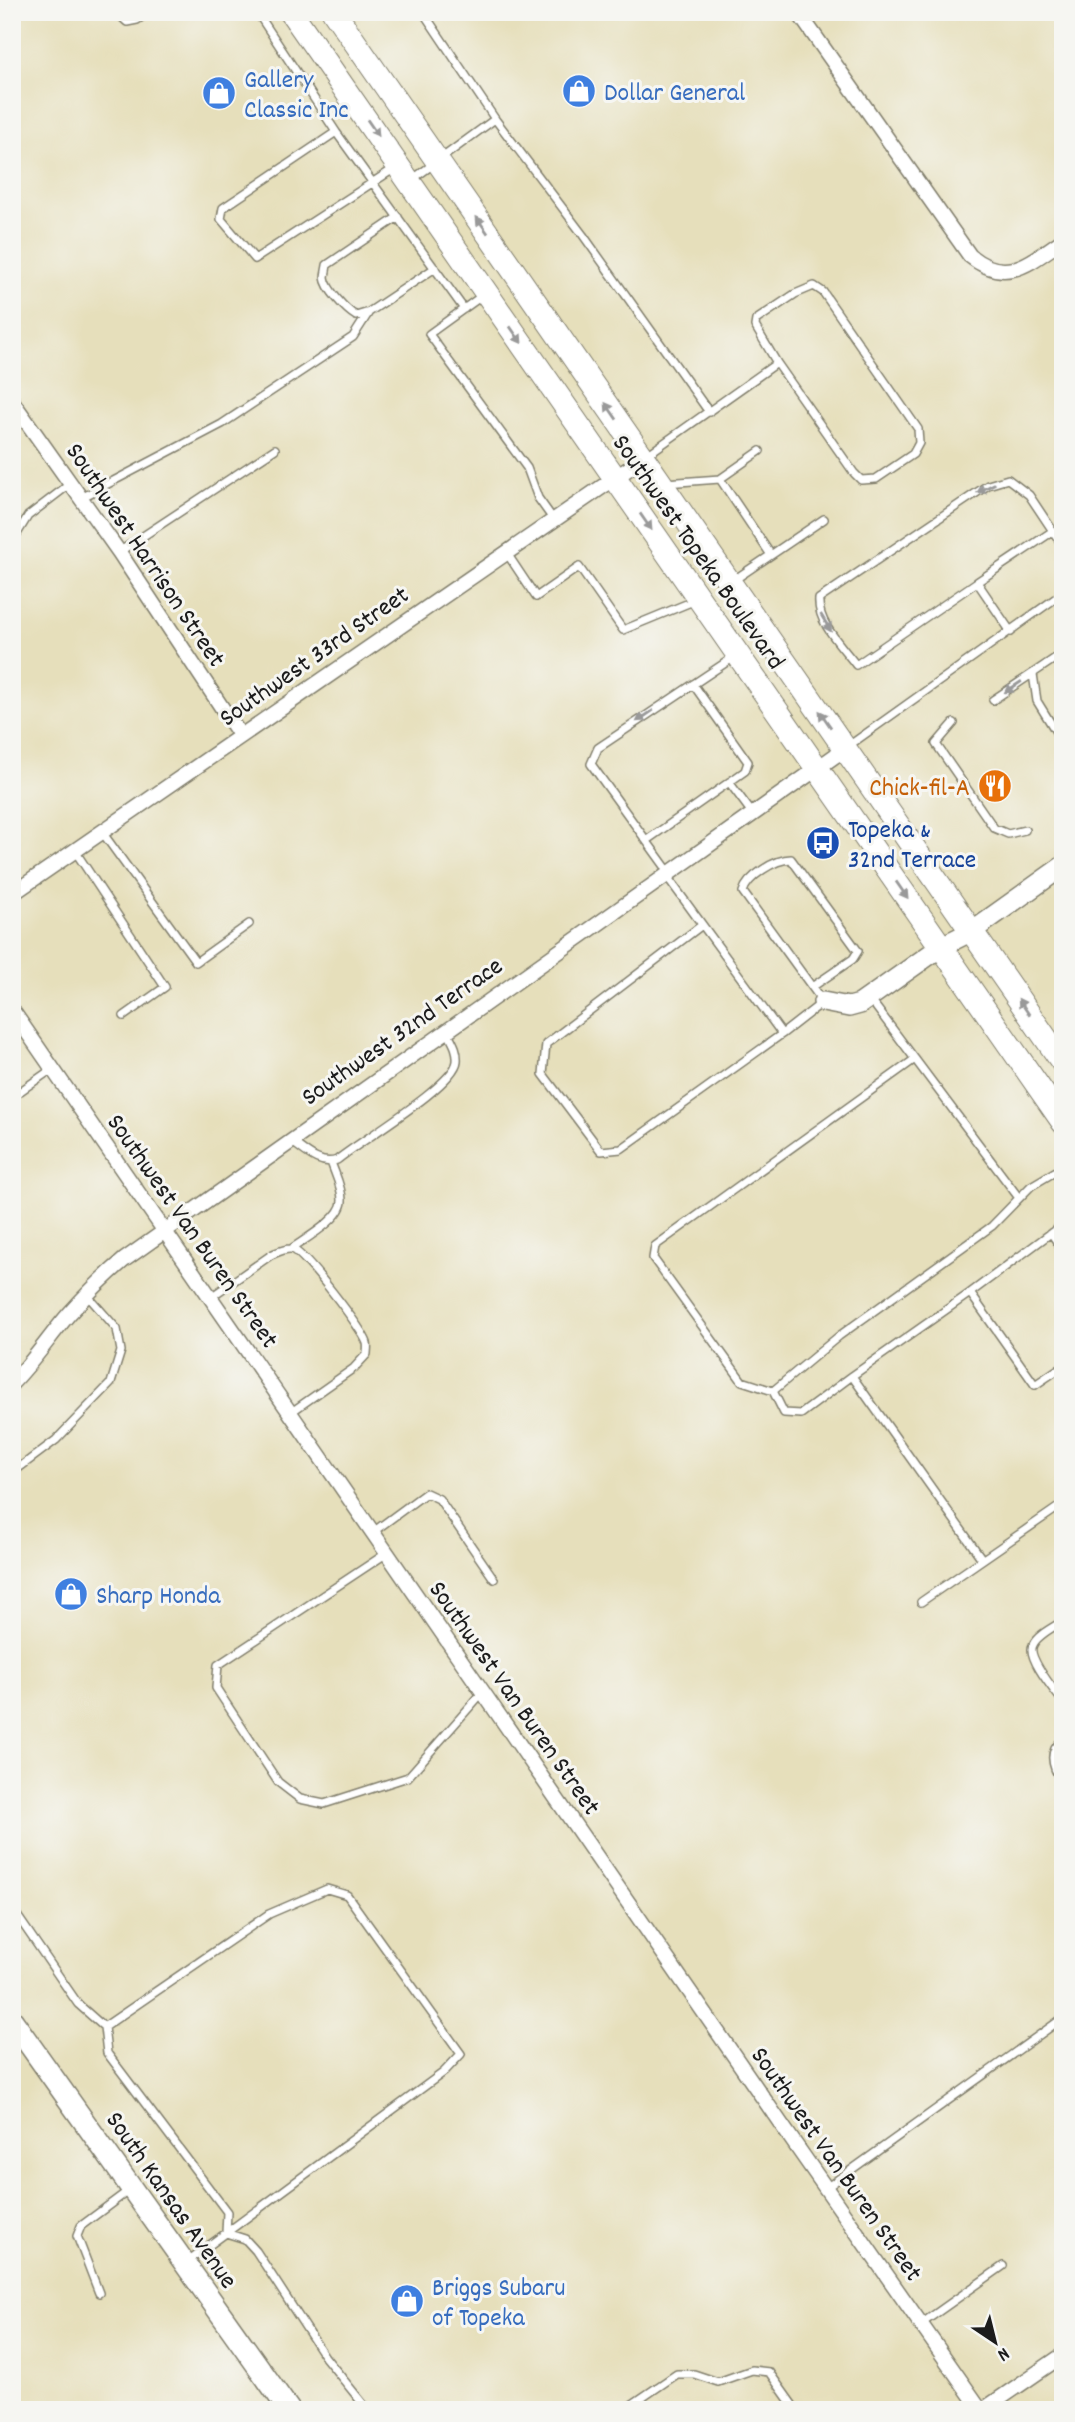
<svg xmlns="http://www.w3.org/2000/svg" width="1075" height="2422" font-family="Dekko,sans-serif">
  <rect width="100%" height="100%" fill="#f6f6f2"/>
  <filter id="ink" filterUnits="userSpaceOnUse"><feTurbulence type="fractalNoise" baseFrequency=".0143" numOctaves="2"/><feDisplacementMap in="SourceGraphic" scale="14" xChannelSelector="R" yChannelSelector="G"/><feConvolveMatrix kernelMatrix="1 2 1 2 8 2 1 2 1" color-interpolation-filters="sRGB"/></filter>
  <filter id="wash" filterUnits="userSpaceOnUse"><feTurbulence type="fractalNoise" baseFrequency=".00686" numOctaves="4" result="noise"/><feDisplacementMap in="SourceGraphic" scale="28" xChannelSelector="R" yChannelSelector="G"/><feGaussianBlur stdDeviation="1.57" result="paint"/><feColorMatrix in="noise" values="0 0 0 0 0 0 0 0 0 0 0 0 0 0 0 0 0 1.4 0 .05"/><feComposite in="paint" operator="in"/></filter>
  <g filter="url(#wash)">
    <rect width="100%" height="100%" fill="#e6dfbb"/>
  </g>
  <g filter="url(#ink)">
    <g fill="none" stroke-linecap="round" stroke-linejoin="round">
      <g stroke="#817e6c" stroke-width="10">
        <path id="service" d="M116,12L127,22L137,20L149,12
          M257,12L336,132
          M423,12L495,119
          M395,168L255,259L221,219L223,208L336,132L464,309
          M413,179L495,119L583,235L709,412
          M398,217L327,265C327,266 325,276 325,277C326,289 346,310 356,316L369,312L435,268
          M483,295L429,334L527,468L538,498L553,519
          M647,455L777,363L854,473L861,480L876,479L913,454L919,443L918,429L823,292L814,286L795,294L756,320L755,326L777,363
          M720,479L760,451
          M665,483L720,479L771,555L734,580
          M81,498L222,424L353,337L369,312
          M12,542L28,516L70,484
          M119,552L275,449
          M506,552L536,597L579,567L623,630L696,600
          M771,555L824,519
          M977,582L1053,531
          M1011,632L977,582L856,665C842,646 817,623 819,599L988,485L1008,479L1029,495L1063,546
          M1033,674L1037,701L1063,743
          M993,700L1063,653
          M954,723L936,744L994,828L1008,834L1025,830
          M847,747L1063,593
          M729,782L752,813
          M102,832L196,962L249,924
          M647,840L745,771L748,762L693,684
          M75,851L165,987L124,1016
          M669,872L591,764L598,748L734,657
          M666,875L782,1034L621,1149L601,1151L543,1074L546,1044L702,925
          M870,999L1019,1198
          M782,1034L823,1002L812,987L853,959L858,951L791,859C775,859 747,877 743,892L812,987
          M12,1097L52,1069
          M291,1141C304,1150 320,1167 337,1160C360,1141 455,1085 457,1061C458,1049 452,1041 447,1031
          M1063,1225L1051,1233L1063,1250
          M291,1249C305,1239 343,1218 342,1200C342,1187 335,1174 331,1162
          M970,1293L1051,1233
          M211,1297L271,1255C278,1252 284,1248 292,1249C304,1252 363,1330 367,1343C368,1347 367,1351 367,1354L354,1368L290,1413
          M852,1376L801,1414L784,1413L773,1391L839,1336L992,1226L1031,1186L1063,1167
          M773,1391L742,1381L653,1258L655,1246L915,1059
          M12,1473L56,1440L111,1383L121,1351L117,1329L87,1295
          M373,1532L426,1493L439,1499L494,1579
          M387,1553L218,1665L216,1688L278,1782L300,1799L324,1804L408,1777L482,1693
          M982,1559L852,1376L970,1293L1035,1385L1063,1366
          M921,1602L1063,1504
          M1063,1621C1054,1627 1037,1635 1033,1645C1026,1657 1055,1691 1063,1702
          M1063,1740C1046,1752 1053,1769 1063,1784
          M327,1889L347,1895L461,2054L444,2072L226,2233L227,2212L107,2053L104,2027L269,1914Z
          M12,1908L78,2004L104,2027
          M826,2188L1063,2018
          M185,2263L226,2233L245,2239L256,2251L325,2357L368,2410
          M99,2293L77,2236L81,2226L128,2191
          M921,2324L1003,2266
          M624,2410L677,2374H694L718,2382L752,2370L769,2372L796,2410"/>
      </g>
      <g stroke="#817e6c" stroke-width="17">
        <path id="minor" d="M798,12L970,256C1007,286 1030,262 1063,240
          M12,401L119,552L240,735
          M12,894L644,458
          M12,1010L797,2147L981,2410
          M12,1383C33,1362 49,1337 69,1314C86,1295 104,1277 124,1260L846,748
          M983,2410L1063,2355"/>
      </g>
      <g stroke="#817e6c" stroke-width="22">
        <path id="tertiary" d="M823,1002L849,1007L860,1004L942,946L972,931L1063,866"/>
      </g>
      <g stroke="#817e6c" stroke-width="24">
        <path id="secondary" d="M12,2020L289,2410"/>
      </g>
      <g stroke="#817e6c" stroke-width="25">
        <path id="primary" d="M291,12L1063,1122
          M334,12L1063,1063"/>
      </g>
      <use href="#service" stroke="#fff" stroke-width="7"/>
      <use href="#minor" stroke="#fff" stroke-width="14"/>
      <use href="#tertiary" stroke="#fff" stroke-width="19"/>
      <use href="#secondary" stroke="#fff" stroke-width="21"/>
      <use href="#primary" stroke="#fff" stroke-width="23"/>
    </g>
    <defs><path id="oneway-solid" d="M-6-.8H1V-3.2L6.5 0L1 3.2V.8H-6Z" transform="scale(1.75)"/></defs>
    <g fill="#999">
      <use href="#oneway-solid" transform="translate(373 128) rotate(55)"/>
      <use href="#oneway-solid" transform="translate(482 225) rotate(-125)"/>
      <use href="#oneway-solid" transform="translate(516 335) rotate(55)"/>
      <use href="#oneway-solid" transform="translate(611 411) rotate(-125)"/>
      <use href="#oneway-solid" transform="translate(986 488) rotate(153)"/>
      <use href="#oneway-solid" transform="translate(646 522) rotate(55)"/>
      <use href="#oneway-solid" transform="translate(826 623) rotate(59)"/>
      <use href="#oneway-solid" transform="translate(1013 687) rotate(147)"/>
      <use href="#oneway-solid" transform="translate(645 716) rotate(146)"/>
      <use href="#oneway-solid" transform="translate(825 719) rotate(-125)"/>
      <use href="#oneway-solid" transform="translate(902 890) rotate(55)"/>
      <use href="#oneway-solid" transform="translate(1024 1007) rotate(-124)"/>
    </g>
  </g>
  <defs>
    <g id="shop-disc" transform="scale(1.75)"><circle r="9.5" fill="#3f7fe0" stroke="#f6f6f2"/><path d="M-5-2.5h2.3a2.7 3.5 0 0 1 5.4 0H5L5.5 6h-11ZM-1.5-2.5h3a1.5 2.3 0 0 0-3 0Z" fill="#fff"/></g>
    <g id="restaurant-disc" transform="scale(1.75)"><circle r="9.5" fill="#e8710a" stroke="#f6f6f2"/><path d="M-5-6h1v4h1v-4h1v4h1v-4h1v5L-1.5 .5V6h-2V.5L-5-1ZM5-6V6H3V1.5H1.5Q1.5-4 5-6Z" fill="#fff"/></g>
    <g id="bus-disc" transform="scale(1.75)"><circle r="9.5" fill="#1a4fb4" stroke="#f6f6f2"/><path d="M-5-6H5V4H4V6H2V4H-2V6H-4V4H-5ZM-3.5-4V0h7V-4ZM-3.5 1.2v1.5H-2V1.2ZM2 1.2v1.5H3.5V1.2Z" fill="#fff"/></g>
  </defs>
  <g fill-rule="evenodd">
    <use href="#shop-disc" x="579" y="91"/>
    <use href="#shop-disc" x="219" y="93"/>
    <use href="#restaurant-disc" x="995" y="786"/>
    <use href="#bus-disc" x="823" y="843"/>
    <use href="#shop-disc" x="71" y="1594"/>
    <use href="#shop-disc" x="407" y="2301"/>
  </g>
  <g text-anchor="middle" stroke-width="6" stroke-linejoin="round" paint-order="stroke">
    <g font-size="26" fill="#366cbe" stroke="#f6f6f2" text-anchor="start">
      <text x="244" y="87">Gallery<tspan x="244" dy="30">Classic Inc</tspan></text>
      <text x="604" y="100">Dollar General</text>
      <text x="96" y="1603">Sharp Honda</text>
      <text x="432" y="2295">Briggs Subaru<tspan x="432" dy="30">of Topeka</tspan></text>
    </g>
    <g font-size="26" fill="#1c1c1c" stroke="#f6f6f2">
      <text transform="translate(700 551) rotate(55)" y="9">Southwest Topeka Boulevard</text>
      <text transform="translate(147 554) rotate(56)" y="9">Southwest Harrison Street</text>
      <text transform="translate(313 655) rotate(-35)" y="9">Southwest 33rd Street</text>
      <text transform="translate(401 1030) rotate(-35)" y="9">Southwest 32nd Terrace</text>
      <text transform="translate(194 1230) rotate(55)" y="9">Southwest Van Buren Street</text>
      <text transform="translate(516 1697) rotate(55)" y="9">Southwest Van Buren Street</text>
      <text transform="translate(838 2163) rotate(55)" y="9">Southwest Van Buren Street</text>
      <text transform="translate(173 2199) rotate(55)" y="9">South Kansas Avenue</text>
    </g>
    <g font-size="26" fill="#c56008" stroke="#f6f6f2" text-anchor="end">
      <text x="970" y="795">Chick-fil-A</text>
    </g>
    <g font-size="26" fill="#164399" stroke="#f6f6f2" text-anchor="start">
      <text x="848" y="837">Topeka &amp;<tspan x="848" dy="30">32nd Terrace</tspan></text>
    </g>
  </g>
  <rect width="1075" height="2422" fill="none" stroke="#f6f6f2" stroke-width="42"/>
  <g transform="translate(995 2342) rotate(145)" stroke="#f6f6f2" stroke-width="5" paint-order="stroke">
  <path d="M0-5L12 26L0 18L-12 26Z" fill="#1c1c1c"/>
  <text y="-10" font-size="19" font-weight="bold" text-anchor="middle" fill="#1c1c1c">N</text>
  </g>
</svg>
